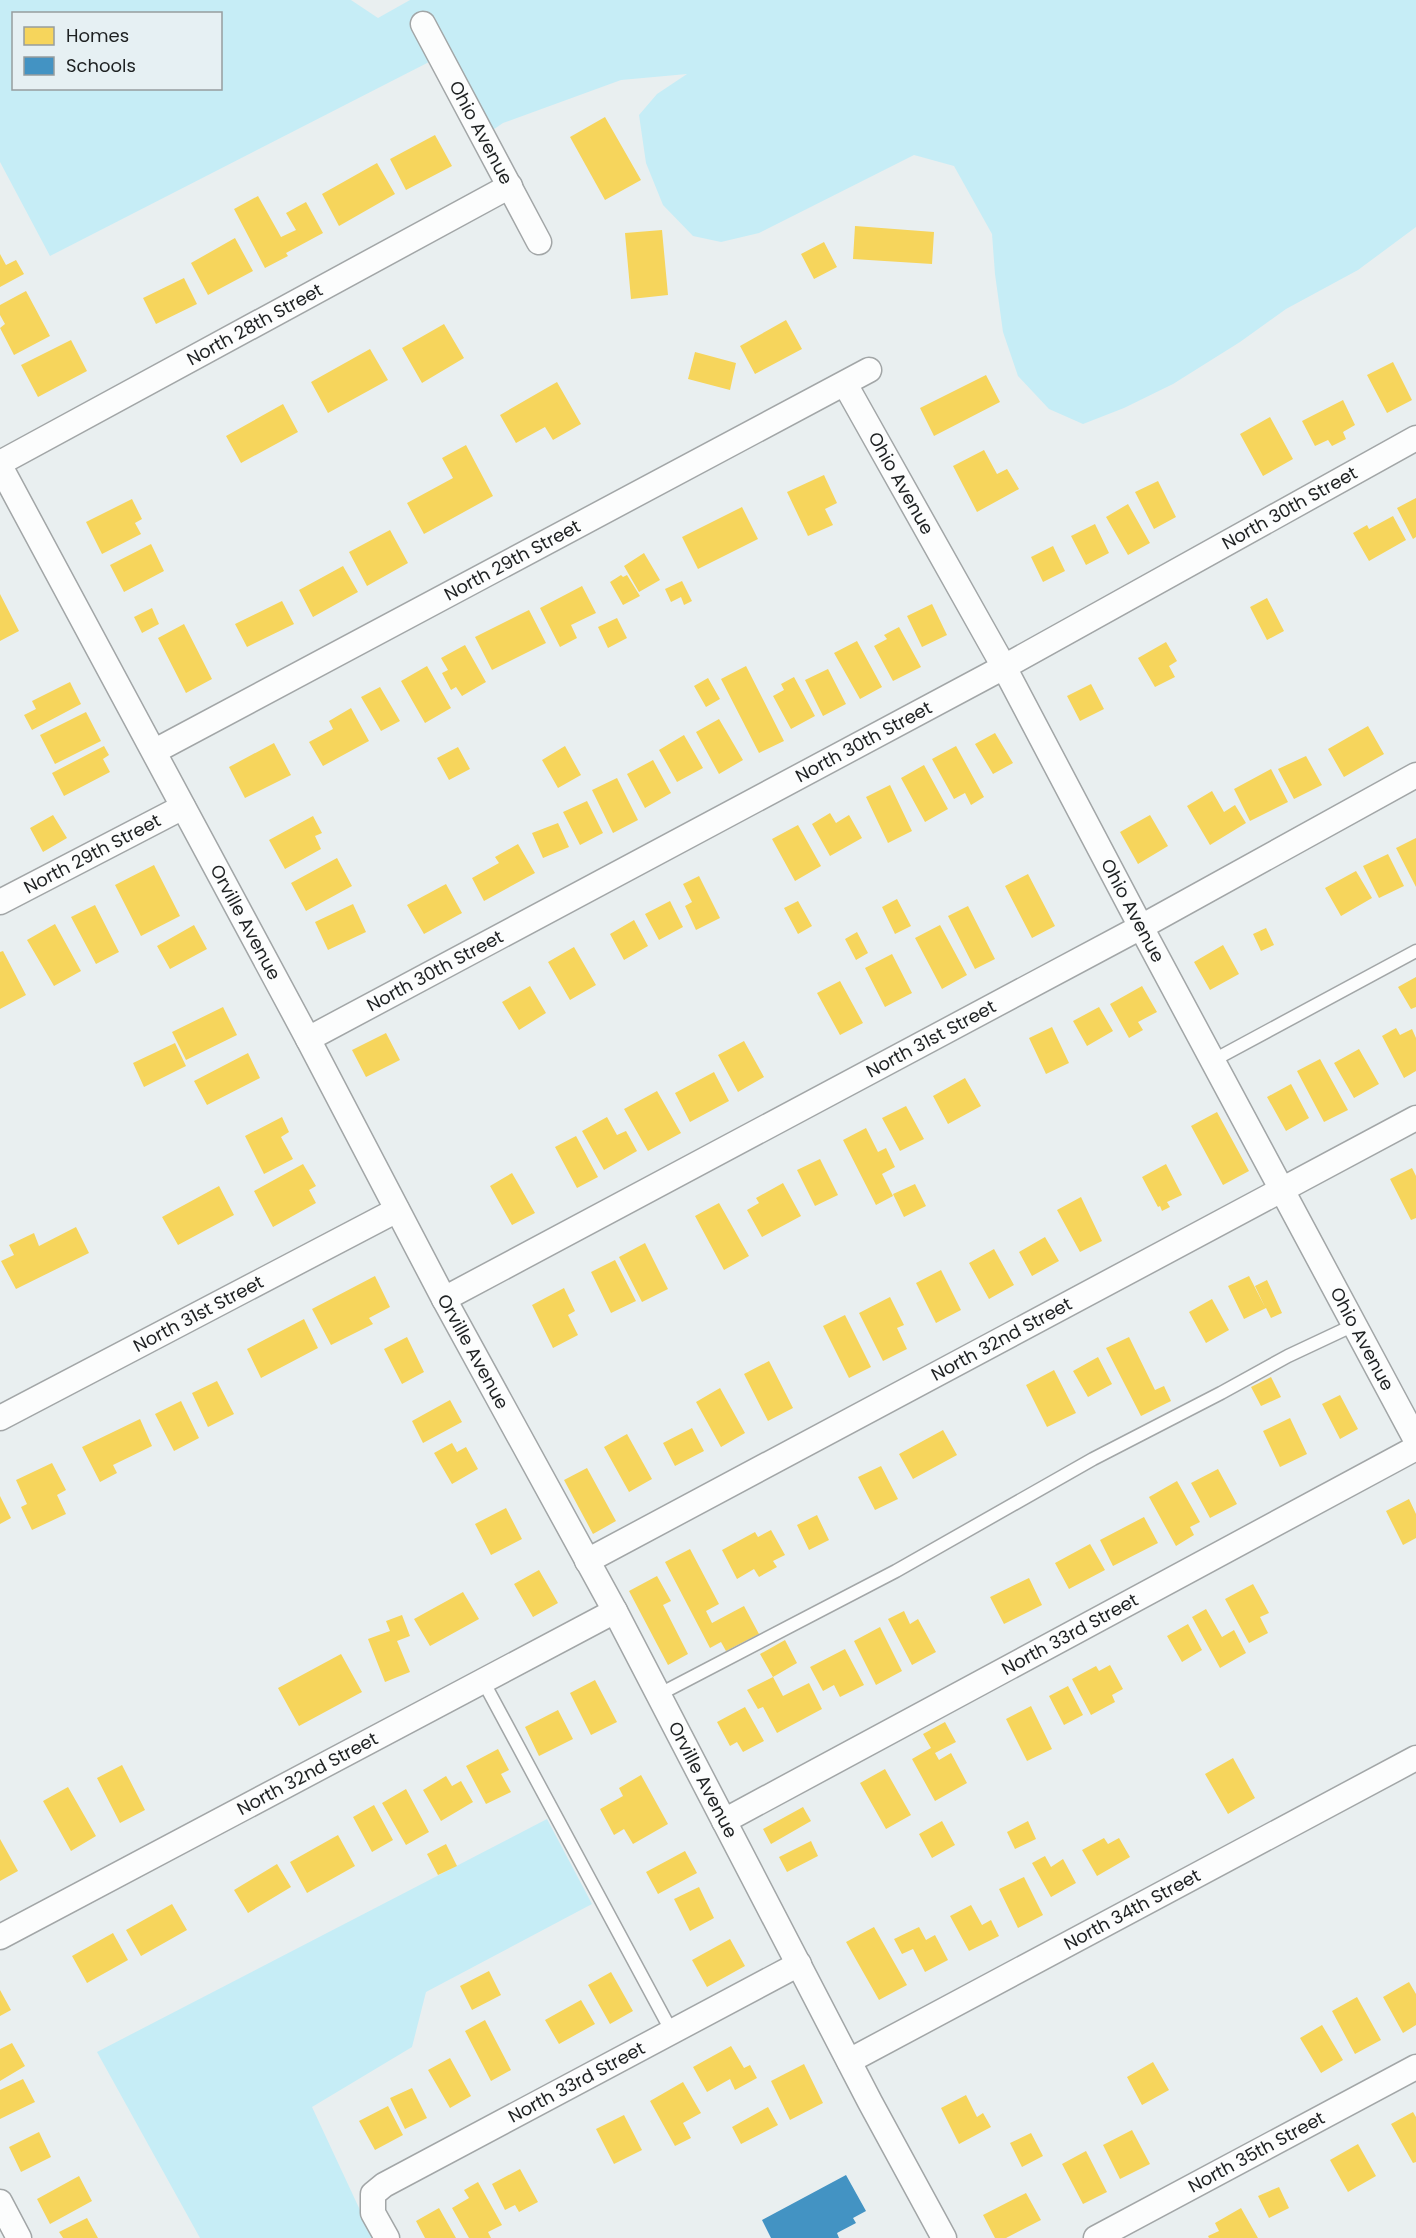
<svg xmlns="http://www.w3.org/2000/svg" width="1416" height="2238" font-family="Poppins,sans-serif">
  <rect width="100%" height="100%" fill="#e9eff0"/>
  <path fill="#c6edf6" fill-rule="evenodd" d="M0,0H351L378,18L410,0H1416V227L1358,270L1286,309L1240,342L1173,384L1124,408L1083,424L1049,409L1018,376L1003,332L995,274L992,234L954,166L914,155L759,233L721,242L693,236L663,205L646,163L639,115L657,94L687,74L621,80L503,123L475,142L431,61L50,256L0,162ZM14,14H220V88H14Z
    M547,1819L592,1904L426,1992L412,2047L312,2107L373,2238H200L97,2052Z"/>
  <path fill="#f6d55c" d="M605,117L641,180L605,200L570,137Z
    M435,135L452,166L406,190L390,159Z
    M377,163L395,194L339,226L322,194Z
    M258,196L281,237L296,230L286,213L306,202L323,233L286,253L288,256L265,268L234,209Z
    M855,226L934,232L932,264L853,259Z
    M662,230L668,295L631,299L625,233Z
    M235,238L253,271L208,295L191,263Z
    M824,242L837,267L814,279L801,254Z
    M0,254L6,265L16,260L24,274L0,287Z
    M184,278L197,304L156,324L143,298Z
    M26,291L50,336L14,355L0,328L5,324L0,315V305Z
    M786,320L802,349L755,374L740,346Z
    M444,324L464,358L422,383L402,348Z
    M71,340L87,371L38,397L21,365Z
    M370,349L388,380L328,413L311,382Z
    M695,352L736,363L730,390L688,379Z
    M1393,362L1412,400L1387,413L1367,375Z
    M986,375L1000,402L934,436L920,408Z
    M557,382L581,424L553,440L545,427L516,443L500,415Z
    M1343,400L1355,425L1343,432L1346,439L1332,446L1328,440L1315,446L1302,421Z
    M283,404L298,432L241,463L226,436Z
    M1270,417L1293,459L1263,476L1240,434Z
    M466,445L493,496L424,534L407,503L453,478L442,458Z
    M984,450L997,474L1007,469L1019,489L977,512L953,466Z
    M824,475L837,503L825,509L833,525L808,536L787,492Z
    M1158,481L1176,517L1154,529L1135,492Z
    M1416,498V537L1413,539L1397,508Z
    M132,499L142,519L135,523L141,534L102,554L86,522Z
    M1128,504L1150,543L1128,555L1106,517Z
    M742,507L758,539L698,569L682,537Z
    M1393,516L1406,540L1369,561L1353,533L1367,525L1369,529Z
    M1095,524L1109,553L1086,565L1071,536Z
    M390,530L408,563L367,586L349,552Z
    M151,544L164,571L124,592L110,565Z
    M1053,546L1065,571L1043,582L1031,557Z
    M644,553L660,580L639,592L624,566Z
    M343,566L358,592L313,617L299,590Z
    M621,575L623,577L627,575L640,596L623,605L610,582Z
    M682,581L692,601L684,605L681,597L671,602L665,589Z
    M582,586L596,613L571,625L577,638L560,647L540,608Z
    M0,594L19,631L0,641Z
    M1267,598L1284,631L1267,640L1250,607Z
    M282,601L294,624L247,647L235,624Z
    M932,604L947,635L922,647L907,616Z
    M152,608L159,624L142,633L134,617Z
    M529,610L546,643L492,670L475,637Z
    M617,618L627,638L608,648L598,627Z
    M184,624L212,679L186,693L158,638Z
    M899,627L921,667L893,681L874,646L887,639L884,635Z
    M857,641L882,687L860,699L834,653Z
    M1166,642L1177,661L1169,666L1175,677L1155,687L1138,658Z
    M465,645L486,682L462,696L456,687L451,690L442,673L448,670L441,658Z
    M427,666L451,708L425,723L401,681Z
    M746,666L784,741L759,753L721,679Z
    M828,669L846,704L823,716L805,680Z
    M794,677L815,716L791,729L773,696L784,690L781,684Z
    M708,678L720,699L706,707L694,686Z
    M70,682L81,704L32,730L24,715L36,709L32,701Z
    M1091,684L1104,709L1080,721L1067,696Z
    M380,687L400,721L381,731L361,697Z
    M351,708L369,741L323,766L309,742L333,729L329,721Z
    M86,712L101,741L55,764L40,735Z
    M719,719L743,760L719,774L696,732Z
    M1368,726L1384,754L1344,777L1328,749Z
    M995,733L1013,763L993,774L975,744Z
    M684,735L703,768L677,782L659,750Z
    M274,743L291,775L245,798L229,767Z
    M104,746L109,755L103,759L110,772L64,796L52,773Z
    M565,746L581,775L558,788L542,760Z
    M956,746L984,797L971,805L965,793L954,799L932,759Z
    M458,747L470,769L449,780L437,758Z
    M1306,756L1322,785L1294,799L1278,769Z
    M653,760L671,793L645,808L627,774Z
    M924,765L948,809L925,822L901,778Z
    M1271,769L1288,802L1250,821L1234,789Z
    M617,778L638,820L613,833L592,790Z
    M890,785L912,831L888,843L866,797Z
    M1212,791L1224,812L1235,805L1246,823L1210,845L1187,806Z
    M587,801L603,833L580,845L563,812Z
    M830,813L836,823L849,815L862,838L830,856L812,824Z
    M53,815L67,838L43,852L30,828Z
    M1150,815L1168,846L1138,864L1120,832Z
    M313,816L322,833L315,836L321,849L285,869L269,840Z
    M558,823L569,847L543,858L532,833Z
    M798,825L821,866L795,881L772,839Z
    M1416,838V887L1396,848Z
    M518,844L535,873L484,901L472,878L499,863L495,857Z
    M1388,854L1404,886L1379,898L1363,866Z
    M337,858L352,886L306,911L291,883Z
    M154,865L180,916L141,936L115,885Z
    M1356,871L1372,898L1341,916L1325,888Z
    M1028,874L1055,926L1032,938L1005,886Z
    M699,876L720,918L696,930L685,906L692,902L683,884Z
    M446,884L462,913L424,934L407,905Z
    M897,899L911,926L895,934L882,907Z
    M670,901L683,927L659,940L645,914Z
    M798,901L812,926L798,934L784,908Z
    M353,904L366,932L328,950L315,922Z
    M95,905L119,952L96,964L71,917Z
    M968,906L995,959L975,969L948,916Z
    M634,920L648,946L624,960L610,934Z
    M55,924L81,971L54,986L27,940Z
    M194,925L207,949L170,969L157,946Z
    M940,925L967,975L942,989L915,938Z
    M1266,928L1274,945L1261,951L1253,934Z
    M857,932L868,953L856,960L845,939Z
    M1223,945L1239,974L1210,990L1194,962Z
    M574,947L596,985L570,1000L548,962Z
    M3,951L26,995L0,1009V952Z
    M892,954L912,993L885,1007L865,968Z
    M1416,977V1007L1411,1009L1398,987Z
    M840,981L863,1023L840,1035L817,993Z
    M530,986L546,1013L519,1030L502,1002Z
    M1142,986L1157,1012L1138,1022L1143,1030L1129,1038L1110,1004Z
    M223,1007L237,1035L186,1060L172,1032Z
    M1099,1007L1113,1031L1087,1046L1073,1021Z
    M1052,1027L1069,1063L1046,1074L1029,1038Z
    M1396,1028L1400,1035L1412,1029L1416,1038V1071L1404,1078L1382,1036Z
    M386,1033L400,1060L366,1077L352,1050Z
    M744,1041L764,1077L738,1092L718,1055Z
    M175,1043L186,1066L144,1087L133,1063Z
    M1359,1049L1379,1084L1354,1098L1334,1063Z
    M248,1053L260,1078L207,1105L194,1081Z
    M1320,1059L1348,1110L1324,1122L1297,1071Z
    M714,1072L729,1101L690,1122L675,1093Z
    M965,1078L981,1106L948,1124L933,1096Z
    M1291,1084L1309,1118L1286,1131L1267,1097Z
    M657,1091L681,1133L648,1151L624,1109Z
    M906,1106L924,1139L900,1151L882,1118Z
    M1217,1112L1249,1171L1223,1185L1191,1126Z
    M282,1117L289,1132L281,1137L293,1159L264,1174L245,1136Z
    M607,1117L617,1135L626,1131L637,1151L604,1170L582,1131Z
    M866,1128L878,1152L886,1148L895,1167L882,1174L893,1196L876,1205L843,1140Z
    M576,1136L598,1177L577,1188L555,1147Z
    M820,1159L838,1195L815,1206L797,1170Z
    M303,1164L316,1186L309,1190L316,1203L273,1227L254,1191Z
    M1166,1164L1182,1195L1167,1202L1170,1207L1162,1211L1160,1206L1158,1207L1142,1177Z
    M1412,1168L1416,1176V1218L1411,1220L1390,1179Z
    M512,1173L535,1213L512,1225L490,1186Z
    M783,1183L801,1216L762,1237L747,1210L759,1203L756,1198Z
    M915,1184L926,1206L904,1217L893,1194Z
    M219,1186L234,1215L178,1245L162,1217Z
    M1081,1197L1102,1241L1080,1252L1057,1210Z
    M719,1203L749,1256L724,1270L695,1216Z
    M76,1227L89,1253L16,1289L1,1261L14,1255L9,1245L34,1233L39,1246Z
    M1045,1237L1059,1261L1032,1276L1019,1252Z
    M645,1243L668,1289L642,1302L619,1257Z
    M994,1249L1014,1285L989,1299L969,1263Z
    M615,1260L636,1301L611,1313L591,1272Z
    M941,1270L961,1310L936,1323L916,1283Z
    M375,1276L390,1307L369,1318L373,1324L331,1345L312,1309Z
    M1249,1276L1265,1307L1255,1286L1267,1280L1282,1313L1271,1318L1266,1308L1244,1319L1228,1286Z
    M564,1288L575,1311L568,1315L578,1335L553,1348L532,1305Z
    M890,1297L904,1325L897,1328L907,1349L883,1361L859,1313Z
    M1212,1299L1229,1330L1206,1343L1189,1312Z
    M845,1315L871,1367L849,1378L823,1326Z
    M304,1319L318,1348L261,1378L247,1349Z
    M407,1337L424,1372L402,1384L384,1349Z
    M1129,1337L1155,1390L1164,1386L1171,1401L1141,1416L1106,1348Z
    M1098,1357L1112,1384L1088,1397L1073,1371Z
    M769,1361L793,1408L768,1421L744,1374Z
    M1054,1370L1076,1413L1047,1427L1026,1385Z
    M1271,1377L1281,1397L1261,1406L1251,1387Z
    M217,1381L234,1414L208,1427L192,1393Z
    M720,1388L745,1433L721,1447L696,1402Z
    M1340,1395L1358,1429L1340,1439L1322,1404Z
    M450,1400L462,1422L423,1443L412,1421Z
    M181,1401L199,1438L174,1451L155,1414Z
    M1290,1418L1307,1454L1280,1467L1263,1431Z
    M140,1419L152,1446L113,1465L117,1473L100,1482L82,1447Z
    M692,1428L704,1451L675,1466L663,1443Z
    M943,1430L957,1455L913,1479L899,1454Z
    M627,1434L652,1479L629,1492L604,1447Z
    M452,1443L457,1452L466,1447L478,1469L452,1484L434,1453Z
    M52,1463L66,1490L57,1495L66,1514L32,1530L21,1507L27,1504L16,1480Z
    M881,1466L898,1499L875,1510L858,1477Z
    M587,1468L616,1521L593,1534L564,1480Z
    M1218,1469L1237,1504L1210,1518L1191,1483Z
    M1177,1481L1200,1522L1190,1527L1194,1535L1176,1546L1149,1497Z
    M0,1496L11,1518L0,1524Z
    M1409,1499L1416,1514V1538L1403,1545L1386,1511Z
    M506,1508L522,1539L491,1555L475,1524Z
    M817,1515L829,1540L809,1550L797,1525Z
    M1144,1517L1158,1543L1113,1566L1100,1540Z
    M771,1530L785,1555L773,1561L777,1567L759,1577L754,1569L737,1579L722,1550L755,1532L758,1537Z
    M1090,1544L1105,1570L1069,1589L1055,1563Z
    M690,1549L719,1604L706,1611L712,1623L744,1606L759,1634L726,1651L721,1642L710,1648L665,1562Z
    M539,1570L558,1603L533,1617L514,1584Z
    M657,1576L671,1601L663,1605L688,1654L668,1665L629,1591Z
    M1029,1578L1042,1605L1004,1624L990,1597Z
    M1253,1584L1269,1613L1260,1617L1268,1633L1249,1643L1225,1599Z
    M463,1592L479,1619L430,1646L414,1619Z
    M1206,1609L1222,1637L1234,1630L1246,1653L1220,1668L1192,1617Z
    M904,1611L910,1624L918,1619L936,1652L912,1665L888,1619Z
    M402,1615L410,1636L397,1641L410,1672L385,1682L368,1639L390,1631L386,1621Z
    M1188,1624L1202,1650L1182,1662L1167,1636Z
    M880,1627L902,1671L876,1685L854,1641Z
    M785,1640L797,1663L773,1677L760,1654Z
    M845,1649L864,1685L840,1697L834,1685L823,1691L810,1667Z
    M341,1654L362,1692L299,1726L278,1688Z
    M1110,1665L1123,1689L1112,1695L1115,1702L1091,1715L1072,1679L1096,1666L1099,1671Z
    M773,1677L783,1696L809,1683L822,1709L777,1733L763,1707L758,1709L747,1690Z
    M595,1680L617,1722L591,1735L570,1693Z
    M1068,1686L1083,1715L1064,1725L1049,1696Z
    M1031,1706L1052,1749L1027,1761L1006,1719Z
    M745,1707L764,1741L743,1752L737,1742L730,1746L717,1722Z
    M558,1710L573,1739L539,1756L525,1727Z
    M945,1722L956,1742L935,1753L939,1760L951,1753L967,1783L935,1801L912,1759L931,1748L923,1734Z
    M498,1749L509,1770L501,1774L511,1792L486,1804L466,1766Z
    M1233,1758L1255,1798L1228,1814L1205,1774Z
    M122,1765L145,1810L120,1823L97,1778Z
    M885,1769L911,1815L886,1829L860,1783Z
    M641,1775L668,1824L633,1844L624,1829L614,1835L600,1809L623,1796L619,1788Z
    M446,1776L452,1786L461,1781L473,1802L441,1821L423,1790Z
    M68,1787L96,1836L71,1851L43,1801Z
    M406,1789L429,1832L406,1845L382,1803Z
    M374,1805L393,1840L372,1852L353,1817Z
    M803,1807L811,1821L771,1844L763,1829Z
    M942,1821L955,1845L932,1858L919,1834Z
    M1028,1821L1036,1839L1015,1849L1007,1832Z
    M338,1835L355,1866L307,1893L290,1862Z
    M1104,1838L1108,1844L1119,1838L1130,1857L1097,1876L1082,1850Z
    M0,1839L18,1871L0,1881Z
    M811,1841L818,1856L787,1872L779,1857Z
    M446,1844L457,1866L438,1875L427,1854Z
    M685,1851L697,1873L658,1894L646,1872Z
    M1045,1856L1051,1867L1063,1859L1076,1883L1051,1897L1032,1863Z
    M277,1864L291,1887L248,1913L234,1890Z
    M1024,1877L1043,1915L1018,1928L999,1889Z
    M699,1887L714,1918L690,1931L674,1899Z
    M172,1904L187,1930L141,1956L126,1930Z
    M971,1905L982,1925L991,1920L999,1936L969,1951L950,1916Z
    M874,1927L907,1985L879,2000L846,1942Z
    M919,1927L926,1940L935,1935L948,1960L925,1972L913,1949L902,1954L894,1939Z
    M113,1933L128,1960L87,1983L72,1956Z
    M730,1939L745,1966L707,1987L692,1960Z
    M489,1971L501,1995L472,2010L460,1986Z
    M611,1972L633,2011L610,2024L588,1985Z
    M1409,1982L1416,1994V2025L1403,2033L1383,1997Z
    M0,1990L11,2010L0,2016Z
    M1357,1997L1381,2040L1355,2054L1332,2011Z
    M581,2000L595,2024L559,2044L545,2020Z
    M485,2020L511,2070L491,2081L465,2031Z
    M1322,2025L1343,2060L1321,2073L1300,2038Z
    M12,2043L25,2066L0,2081V2049Z
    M731,2046L744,2068L750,2065L757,2078L735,2090L730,2079L707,2092L693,2067Z
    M450,2058L471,2096L450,2108L428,2070Z
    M1153,2062L1169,2090L1142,2105L1127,2077Z
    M804,2064L823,2103L790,2120L771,2081Z
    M23,2079L35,2102L0,2119V2090Z
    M683,2082L701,2113L683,2123L691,2138L675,2146L650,2101Z
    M412,2088L427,2118L405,2129L390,2098Z
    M966,2095L977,2117L983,2113L991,2127L959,2144L941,2108Z
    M388,2106L403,2135L375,2150L359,2121Z
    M768,2107L778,2125L741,2144L732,2127Z
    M1413,2112L1416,2117V2162L1413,2163L1391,2124Z
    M624,2115L642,2150L614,2164L596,2129Z
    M1132,2130L1150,2164L1120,2179L1103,2145Z
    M39,2132L51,2157L21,2172L9,2147Z
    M1031,2133L1043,2156L1022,2167L1010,2143Z
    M1358,2144L1376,2176L1348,2192L1330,2160Z
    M1086,2151L1107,2192L1083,2204L1062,2164Z
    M520,2169L538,2202L519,2212L515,2205L505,2210L492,2184Z
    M79,2176L92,2201L50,2224L37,2199Z
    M478,2182L502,2225L488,2232L491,2238H469L452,2208L469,2198L464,2190Z
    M1279,2187L1289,2208L1269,2218L1258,2196Z
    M1026,2193L1041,2220L1006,2238H995L983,2215Z
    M439,2208L456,2238H425L416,2221Z
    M1241,2208L1258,2238H1209L1208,2236L1219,2231L1215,2223Z
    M87,2218L98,2238H63L59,2232Z"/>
  <path fill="#4393c3" d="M846,2175L866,2211L853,2218L856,2223L837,2233L839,2238H771L762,2220Z"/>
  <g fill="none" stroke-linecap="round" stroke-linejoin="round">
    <g stroke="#a2a6a7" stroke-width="15">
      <path id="lane" d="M1212,1061L1416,951
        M483,1681L672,2032
        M658,1695L896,1571L1093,1459L1221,1393L1288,1356L1354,1325"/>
    </g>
    <g stroke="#a2a6a7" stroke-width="27">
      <g id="street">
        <path id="s1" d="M423,24L539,242"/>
        <path id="s2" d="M845,384L1004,667L1141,927L1416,1440"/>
        <path id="s3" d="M0,463L510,186"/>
        <path id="s4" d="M0,466L308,1039L444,1299L615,1611L870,2102L944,2238"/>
        <path id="s5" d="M155,751L869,370"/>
        <path id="s6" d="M0,902L183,807"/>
        <path id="s7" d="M308,1039L1004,667L1416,438"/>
        <path id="s8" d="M444,1299L1141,927L1416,775"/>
        <path id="s9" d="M0,1418L397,1210"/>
        <path id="s10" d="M587,1561L1416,1118"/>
        <path id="s11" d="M724,1821L1416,1448"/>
        <path id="s12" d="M0,1937L615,1611"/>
        <path id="s13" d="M849,2061L1416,1758"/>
        <path d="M0,2202L19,2238"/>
        <path id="s14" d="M387,2238L373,2213V2194L384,2185L799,1964"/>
        <path id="s15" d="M1096,2238L1416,2067"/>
      </g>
    </g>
    <use href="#lane" stroke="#fcfdfd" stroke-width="12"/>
    <use href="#street" stroke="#fcfdfd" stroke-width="24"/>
  </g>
  <g text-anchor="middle" stroke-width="6" stroke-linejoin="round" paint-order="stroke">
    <g font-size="18" fill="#1e2122" stroke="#e6f0f3">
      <text dy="6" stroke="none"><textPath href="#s1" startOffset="123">Ohio Avenue</textPath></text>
      <text dy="6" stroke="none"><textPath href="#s3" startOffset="290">North 28th Street</textPath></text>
      <text dy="6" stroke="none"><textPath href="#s2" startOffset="114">Ohio Avenue</textPath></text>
      <text dy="6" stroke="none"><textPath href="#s7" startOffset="1116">North 30th Street</textPath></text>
      <text dy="6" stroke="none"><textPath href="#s5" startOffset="405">North 29th Street</textPath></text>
      <text dy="6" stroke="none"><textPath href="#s7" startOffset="630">North 30th Street</textPath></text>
      <text dy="6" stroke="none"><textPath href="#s6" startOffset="104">North 29th Street</textPath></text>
      <text dy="6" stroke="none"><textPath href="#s2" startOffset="600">Ohio Avenue</textPath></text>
      <text dy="6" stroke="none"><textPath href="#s4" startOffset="518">Orville Avenue</textPath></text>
      <text dy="6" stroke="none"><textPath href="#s7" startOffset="144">North 30th Street</textPath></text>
      <text dy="6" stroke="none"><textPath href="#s8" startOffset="552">North 31st Street</textPath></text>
      <text dy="6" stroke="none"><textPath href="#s9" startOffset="224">North 31st Street</textPath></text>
      <text dy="6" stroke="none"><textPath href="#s2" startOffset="1086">Ohio Avenue</textPath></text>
      <text dy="6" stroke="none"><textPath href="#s10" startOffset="470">North 32nd Street</textPath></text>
      <text dy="6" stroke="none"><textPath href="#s4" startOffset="1004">Orville Avenue</textPath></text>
      <text dy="6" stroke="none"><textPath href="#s11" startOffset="393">North 33rd Street</textPath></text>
      <text dy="6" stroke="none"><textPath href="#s12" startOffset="348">North 32nd Street</textPath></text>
      <text dy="6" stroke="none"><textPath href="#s4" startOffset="1490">Orville Avenue</textPath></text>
      <text dy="6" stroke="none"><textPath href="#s13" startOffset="321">North 34th Street</textPath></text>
      <text dy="6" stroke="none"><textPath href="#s14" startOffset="280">North 33rd Street</textPath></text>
      <text dy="6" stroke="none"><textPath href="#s15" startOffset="182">North 35th Street</textPath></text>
    </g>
  </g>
  <rect x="12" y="12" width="210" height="78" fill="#e6f0f3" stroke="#969d9f" stroke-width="1.5"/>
  <rect x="24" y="27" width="30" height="18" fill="#f6d55c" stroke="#969d9f" stroke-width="1.5"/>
  <text x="66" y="42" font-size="18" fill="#1e2122">Homes</text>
  <rect x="24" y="57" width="30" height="18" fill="#4393c3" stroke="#969d9f" stroke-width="1.5"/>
  <text x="66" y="72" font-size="18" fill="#1e2122">Schools</text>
</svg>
